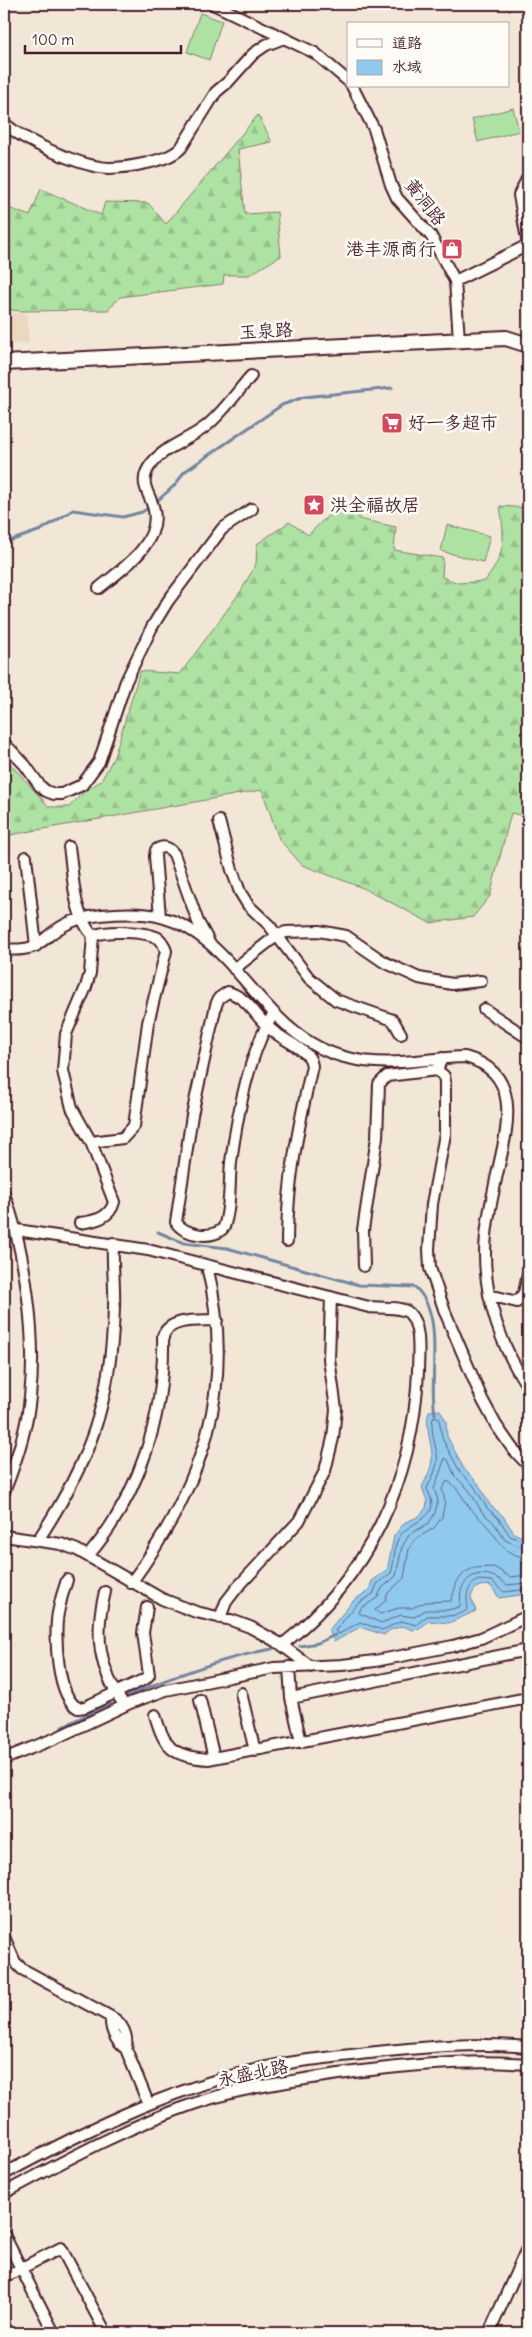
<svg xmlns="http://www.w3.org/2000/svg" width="532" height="2337" font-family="Delius,'LXGW WenKai TC',sans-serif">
  <defs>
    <pattern id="forest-firs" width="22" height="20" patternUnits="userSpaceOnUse" patternTransform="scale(1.25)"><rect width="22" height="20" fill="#aee2a3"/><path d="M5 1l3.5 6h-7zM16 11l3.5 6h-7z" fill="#97c18c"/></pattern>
  </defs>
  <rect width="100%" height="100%" fill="#f2e7d6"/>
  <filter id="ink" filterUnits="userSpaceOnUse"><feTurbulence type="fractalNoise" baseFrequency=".02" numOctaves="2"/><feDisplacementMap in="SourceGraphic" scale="10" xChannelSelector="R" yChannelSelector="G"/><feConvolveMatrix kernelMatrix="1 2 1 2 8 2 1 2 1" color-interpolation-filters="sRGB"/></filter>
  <g filter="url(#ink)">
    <path fill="#ead8bf" d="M4,311L27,314L29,343L4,344Z"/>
    <path fill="url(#forest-firs)" stroke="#7c8067" d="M258,115L272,142L238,149L245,214L277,212L281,256L249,275H224L223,284L120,297L108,310L21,311L4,309V193L10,195L6,207L30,216L41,189L101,215L105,202L148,203L166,224Z
      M339,505H358L359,519L396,527L394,550L443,558L442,577L459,583L485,581C506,554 505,539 500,506L528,508V817L511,813L490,896L473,917L430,923L363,888L302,865L279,839L262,790L4,836V757L49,807H69L85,791L101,781L114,757L140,671L180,674L241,591L256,564L257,544L289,522L308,535Z"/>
    <path fill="#aee2a3" stroke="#7c8067" d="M200,13L222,21L209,60L187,52Z
      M513,108L519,131L478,142L472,119Z
      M447,525L490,536L483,562L441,551Z"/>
    <path fill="#8fc9ee" stroke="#7385a0" d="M440,1410L446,1421L447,1436L464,1469L478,1483L490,1505L503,1516L514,1533L528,1540V1594L499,1598L491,1586C480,1584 474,1587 471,1597L476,1611L449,1623L428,1621L420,1629L412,1630L403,1626L390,1630L384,1635L360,1627L334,1642L329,1630L353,1601L369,1590L372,1581L387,1570L394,1536L405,1522L418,1517L426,1508L427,1501L422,1487C427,1477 432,1468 432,1457C432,1442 424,1426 429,1411Z"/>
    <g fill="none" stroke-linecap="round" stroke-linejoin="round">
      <path stroke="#666379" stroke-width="1" d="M528,1543L510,1536L499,1519L487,1508L474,1486L460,1472L442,1438L439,1418L434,1416C429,1426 435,1443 437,1454C439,1466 432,1478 427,1488C428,1492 430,1496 431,1499C437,1521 407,1521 398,1539C393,1550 395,1562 391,1573L377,1584L373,1594L357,1604L335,1631L339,1634L360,1622L382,1630L402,1621L416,1625L427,1616C441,1615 457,1619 468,1609C466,1596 466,1586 479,1580L492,1581L504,1592L528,1589
        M528,1550L505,1540L494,1523L482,1512L469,1490L455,1476L448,1460L445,1458L434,1489L438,1500L435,1513L429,1523L409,1535L402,1547L396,1576L382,1588L377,1598L361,1608L359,1613L381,1623L401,1615L414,1617L426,1610H448L459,1607C462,1602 459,1594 462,1588C472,1567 494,1573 507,1585L528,1583
        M528,1557C504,1556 501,1543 489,1528C481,1519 474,1514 467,1504C462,1496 456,1485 447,1481L442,1489L445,1501L442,1517L434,1528L414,1540L409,1549L404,1578L388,1593L385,1601L375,1610L380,1614L399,1608H412L426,1602L451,1601L457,1582L464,1573L473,1568L494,1567L510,1577L528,1575"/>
      <path stroke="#7385a0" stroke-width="3" d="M155,503L176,484L184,472L282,405L304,397L392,388
        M4,543L41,530L73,510L123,517L142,512L150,507
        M158,1232L184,1243L227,1248L359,1285L415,1287C446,1315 428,1376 435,1414
        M300,1646L318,1643L335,1635
        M127,1696C173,1676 222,1658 272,1649
        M62,1727L110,1703"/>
      <g stroke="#4a1f2b" stroke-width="14">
        <path id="minor" d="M213,4L315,53L348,81
          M352,86L374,129L391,185L397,198L431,236L455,281L459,340
          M4,123C24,141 81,167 109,168C121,168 134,166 147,163C159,160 172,157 181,148L216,92L228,82L253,54L266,45L284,38
          M528,177L519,195L528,245
          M455,281L528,245
          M99,588C121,570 161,544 154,510C151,494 138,485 149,467C161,448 187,441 205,427C222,414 236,393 251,376
          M4,743L25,765L40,786L46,791L54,794H62L82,785L99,762L126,681L152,627L168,601L222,529L252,509
          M219,821L232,870L240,892L248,905L269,925L309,978L336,1000L393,1020L401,1034
          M69,847C74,878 72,912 93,936L90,973L86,987L66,1034L63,1071L72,1108L91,1142L114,1202C110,1218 95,1221 80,1223
          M26,857L36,946
          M160,917L155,856L156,850C163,845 169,847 174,854L198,922L208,940
          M4,949C46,953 39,935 71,922C93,913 138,911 161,917C240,938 259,1037 348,1058C388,1068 425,1058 465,1057C526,1073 506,1133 496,1179C491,1204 485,1229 485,1254C485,1301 502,1349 528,1387
          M234,969L276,936L286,932L319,931L346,936L384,962L419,978L452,984L481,981
          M484,1009L528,1038
          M273,1015C249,1052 237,1117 231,1162C229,1183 231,1206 224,1227C215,1240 184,1236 176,1222L192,1115L216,1005L219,998L228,992C246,997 254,1013 266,1025C278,1038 296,1043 308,1056C311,1059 311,1062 312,1066C299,1124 287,1182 287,1241
          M442,1058L437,1070L444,1076L445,1082V1134L432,1204L429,1249L430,1268L445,1312L482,1399L496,1425L512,1448L528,1465
          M91,1142L123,1138L134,1126L148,1023L166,951C164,946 163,941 158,938C145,931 106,930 93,936
          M4,1194C25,1249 37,1338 30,1397C27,1429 16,1462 4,1492
          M17,1230L148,1250L369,1307C380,1308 401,1306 409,1313C422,1326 418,1356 418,1372C413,1481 369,1577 282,1645
          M364,1266L363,1230L377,1137L379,1084L387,1076L437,1070
          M489,1295L517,1302L524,1293L528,1274
          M4,1536L61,1544L77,1550L162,1599L196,1612L231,1620L250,1627L279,1643L311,1667
          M38,1540C90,1461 111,1403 114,1308C115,1286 112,1265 113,1243
          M88,1556C140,1495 165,1415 163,1336C170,1317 200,1321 217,1320
          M67,1580C63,1591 60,1602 58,1613C54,1635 57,1697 78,1708L85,1707L145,1679L149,1675L143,1633L147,1607
          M131,1583C203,1484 237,1388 207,1266
          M105,1592C94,1634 99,1670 124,1705
          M220,1618L226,1602L236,1589L299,1521L325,1471L333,1438L336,1409L329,1359L331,1297
          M289,1667L291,1698L301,1742
          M241,1693L255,1751
          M291,1698L528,1650
          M200,1700L214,1758
          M155,1715C165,1749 172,1756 208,1759L528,1698
          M4,1759L56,1738L130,1703L166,1690L274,1668L342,1665L375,1661L453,1646L481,1638L528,1616
          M4,1937L15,1962L22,1969L111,2017C123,2023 128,2036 126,2049C115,2041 110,2029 111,2017
          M126,2049L148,2103
          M4,2174C84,2131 165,2091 254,2070C294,2060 336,2057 377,2052C427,2047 478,2042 528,2047
          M4,2193C66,2160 128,2126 196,2103C240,2088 286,2082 332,2075C398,2066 462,2059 528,2064
          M4,2235L54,2333
          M4,2277L61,2248L106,2333
          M489,2333L528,2246"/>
      </g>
      <g stroke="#4a1f2b" stroke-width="18">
        <path id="tertiary" d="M4,363L506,338L528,345"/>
      </g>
      <use href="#minor" stroke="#fdfcf7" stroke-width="10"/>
      <use href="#tertiary" stroke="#fdfcf7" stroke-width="14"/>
    </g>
  </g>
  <defs>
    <g id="shop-square" transform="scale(1.125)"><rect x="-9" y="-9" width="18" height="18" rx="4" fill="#d1495b" stroke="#fdfcf7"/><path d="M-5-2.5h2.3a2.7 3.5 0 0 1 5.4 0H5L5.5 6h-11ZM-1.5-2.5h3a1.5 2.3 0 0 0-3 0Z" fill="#fff"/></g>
    <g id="supermarket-square" transform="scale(1.125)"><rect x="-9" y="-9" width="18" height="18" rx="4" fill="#d1495b" stroke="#fdfcf7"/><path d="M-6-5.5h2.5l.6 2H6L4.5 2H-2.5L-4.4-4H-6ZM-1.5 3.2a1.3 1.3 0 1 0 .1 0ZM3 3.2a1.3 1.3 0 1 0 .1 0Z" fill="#fff"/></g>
    <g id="sight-square" transform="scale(1.125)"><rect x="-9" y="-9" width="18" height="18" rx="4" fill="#d1495b" stroke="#fdfcf7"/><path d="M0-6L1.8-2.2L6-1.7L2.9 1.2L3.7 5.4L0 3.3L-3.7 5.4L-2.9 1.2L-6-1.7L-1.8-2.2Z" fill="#fff"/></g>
  </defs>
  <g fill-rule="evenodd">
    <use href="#shop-square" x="452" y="249"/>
    <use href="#supermarket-square" x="392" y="423"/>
    <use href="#sight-square" x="314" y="505"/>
  </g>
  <g text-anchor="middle" stroke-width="5" stroke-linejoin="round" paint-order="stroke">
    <g font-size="18" fill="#4a1f2b" stroke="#fdfcf7">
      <text transform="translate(425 202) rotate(52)" y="6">黄洞路</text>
      <text transform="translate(266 331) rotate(-3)" y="6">玉泉路</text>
      <text transform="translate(253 2073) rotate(-12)" y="6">永盛北路</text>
    </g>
    <g font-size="18" fill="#4a1f2b" stroke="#fdfcf7" text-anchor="start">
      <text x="436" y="255" text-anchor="end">港丰源商行</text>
      <text x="408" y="429">好一多超市</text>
      <text x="330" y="511">洪全福故居</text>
    </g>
  </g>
  <rect width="532" height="2337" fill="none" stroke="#fdfcf7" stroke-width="20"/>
  <rect x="10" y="10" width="512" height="2317" fill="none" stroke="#4a1f2b" stroke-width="2" filter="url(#ink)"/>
  <rect x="347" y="22" width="162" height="65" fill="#fdfcf7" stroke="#b5a4a5"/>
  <rect x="357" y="39" width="25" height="8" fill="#fdfcf7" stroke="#b5a4a5"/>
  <text x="392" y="48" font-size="15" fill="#4a1f2b">道路</text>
  <rect x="357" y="60" width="25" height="15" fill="#8fc9ee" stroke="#b5a4a5"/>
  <text x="392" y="72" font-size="15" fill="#4a1f2b">水域</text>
  <path d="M25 45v8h156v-8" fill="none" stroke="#4a1f2b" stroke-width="2.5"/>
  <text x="32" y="45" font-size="15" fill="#4a1f2b" stroke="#fdfcf7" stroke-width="4" paint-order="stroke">100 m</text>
</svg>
